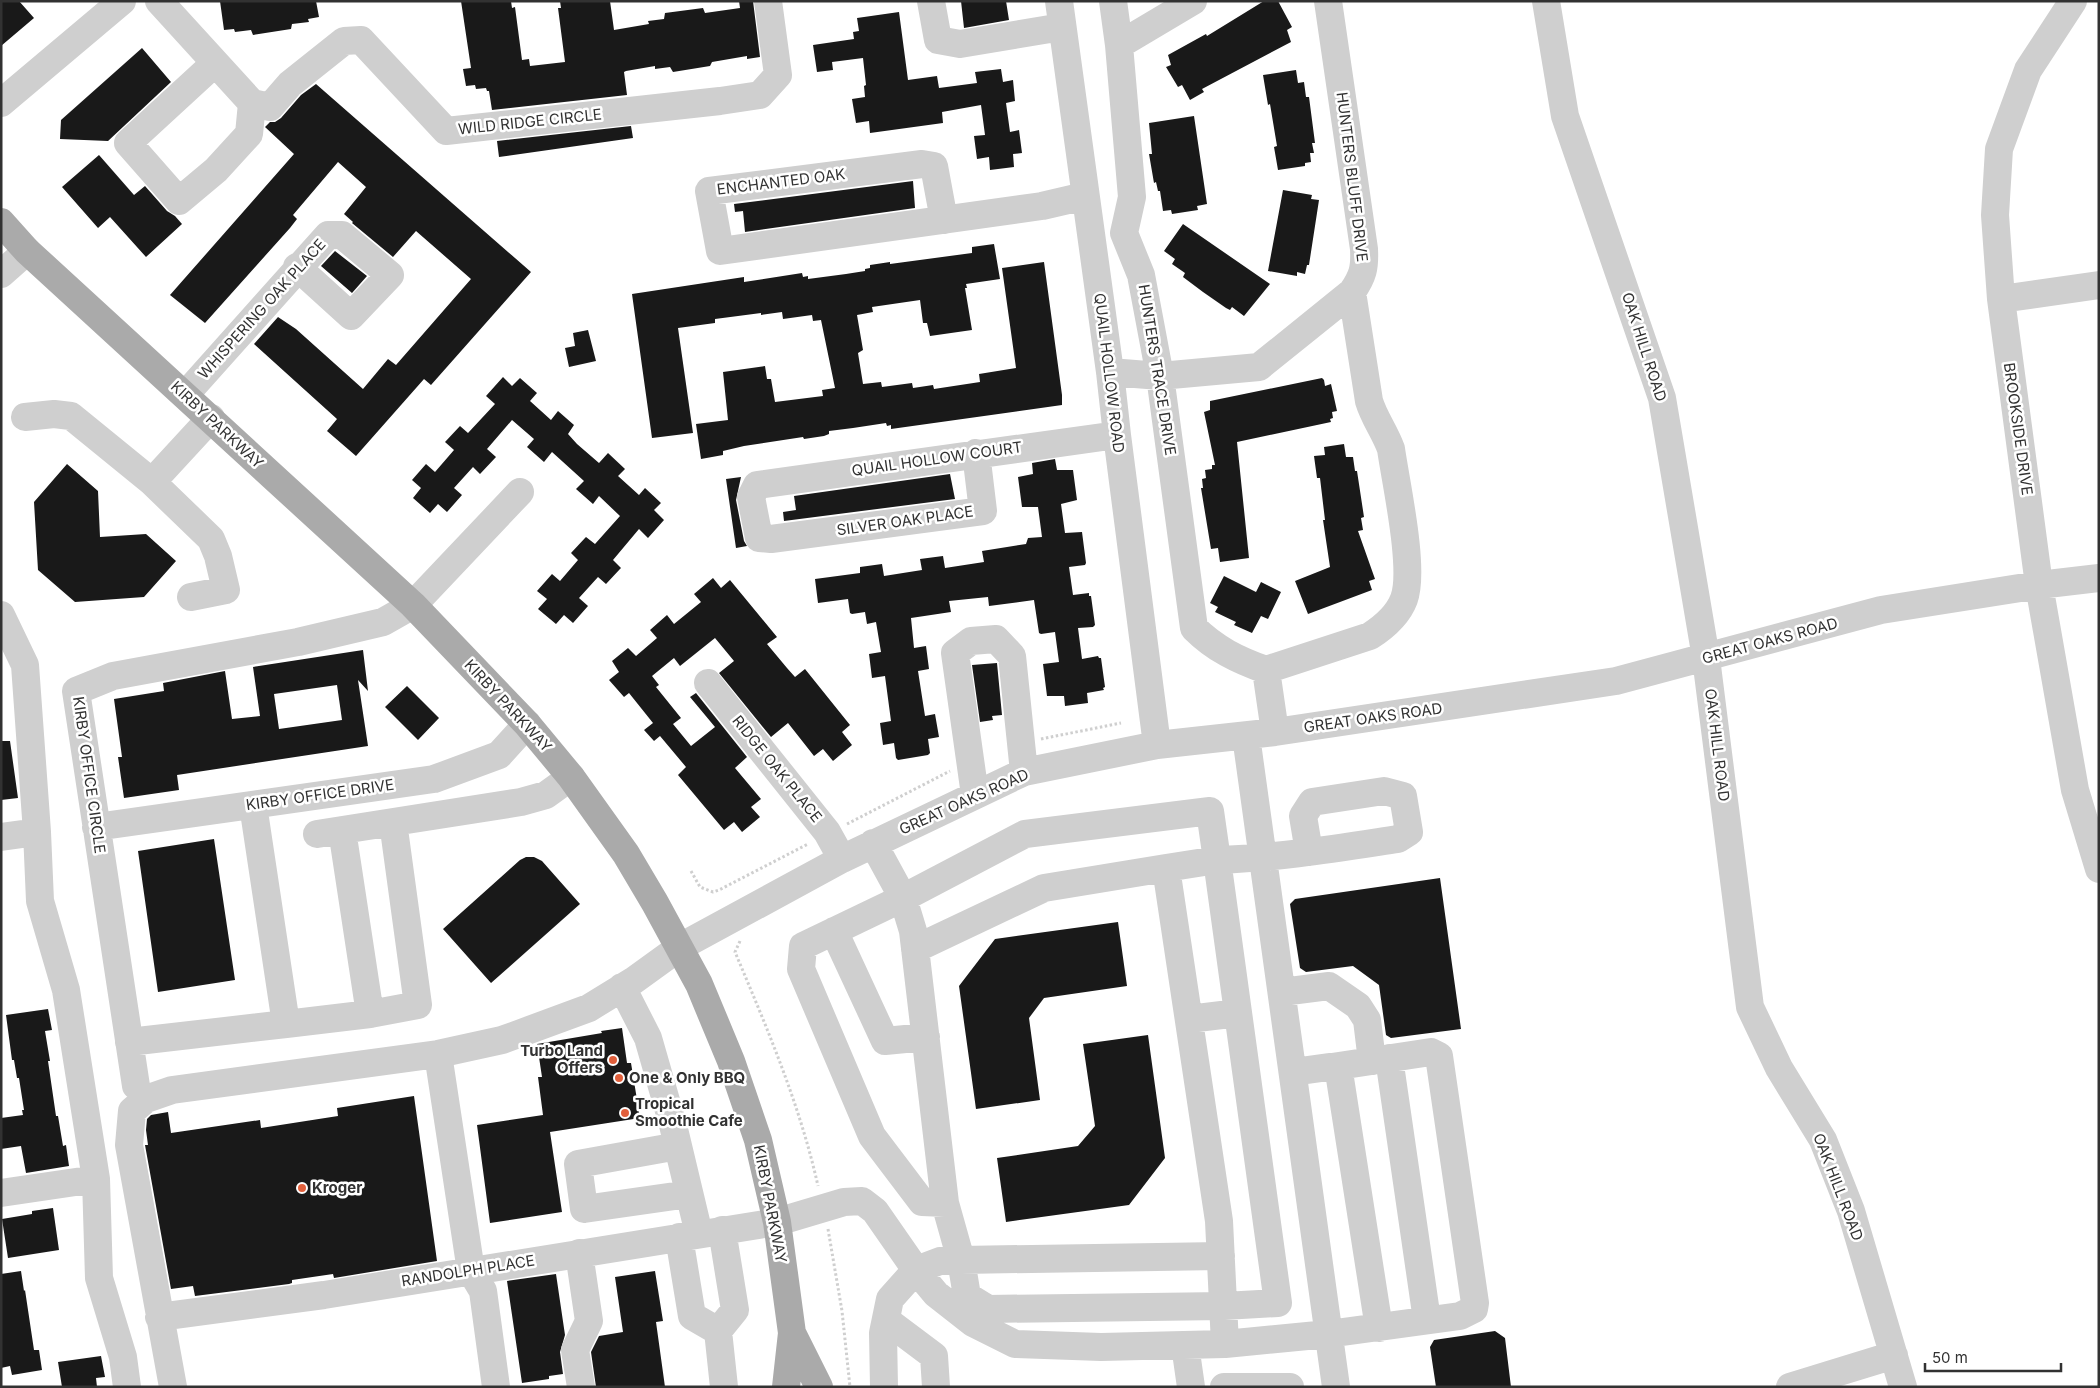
<svg xmlns="http://www.w3.org/2000/svg" width="2100" height="1388" font-family="Inter,sans-serif">
  <rect width="100%" height="100%" fill="#fff"/>
  <path fill="#191919" fill-rule="evenodd" d="M1,1H19L34,18L1,46Z
    M220,1H316L319,17L308,19L309,22L292,24L291,29L253,35L251,30L235,32L234,29L224,30Z
    M461,1H511L512,8L515,7L522,60L529,59L530,66L565,62L558,8H561L560,1H610L614,30L649,24L648,21L664,19L665,13L703,8L705,13L740,8L739,1H753L760,57L747,59V56L712,62L710,66L673,72L670,67L655,69V66L626,71L624,72L627,95L492,110L489,91H487L486,88L476,89L475,85L466,86L463,69L471,68Z
    M961,1H1006L1009,20L964,28Z
    M1264,1H1278L1292,27L1287,30L1291,42L1202,89L1204,92L1190,100L1182,85L1178,87L1166,67L1171,65L1168,55L1206,34L1207,36Z
    M899,12L908,80L937,76L939,88L977,83L975,72L1001,69L1003,82L1013,80L1015,101L1006,103L1010,132L1019,130L1022,153L1013,154L1014,167L990,170L989,157L977,159L974,136L985,135L981,105L942,112L943,123L870,133L869,121L856,123L852,99L865,97L864,86L866,85L863,58L832,62L833,70L817,72L813,45L854,39L853,32L859,31L857,18Z
    M142,48L171,82L108,141L60,139L61,120Z
    M1296,70L1298,83L1304,82L1306,97H1309L1315,143H1312L1314,153H1310L1311,162L1305,163V166L1278,170L1274,147L1277,146L1270,104L1268,105L1263,75Z
    M316,84L531,272L431,385L424,379L356,456L327,431L337,419L254,344L278,317L296,329L363,389L388,359L396,365L471,279L416,231L393,257L352,223L353,222L344,214L366,187L338,162L293,215L297,219L290,228L205,323L170,295L294,154L265,127L270,122H275L281,118L301,95Z
    M1194,116L1207,204L1197,206L1198,210L1172,214L1171,210L1163,211L1160,191H1158L1156,182L1154,183L1149,154H1152L1149,123Z
    M631,126L633,138L499,157L497,141Z
    M99,155L134,195L145,186L167,211L175,216L182,224L146,257L110,217L98,228L62,187Z
    M913,181L915,208L745,232L743,211L735,212L734,204Z
    M1283,190L1312,195L1311,199L1319,200L1309,265H1307L1305,274L1297,272V276L1268,271Z
    M1183,224L1270,284L1244,316L1232,307L1230,310L1226,308L1203,292L1183,277L1185,273L1172,264L1175,259L1164,251Z
    M994,244L1000,279L966,284L967,288H965L972,330L930,336L927,323H923L920,300L872,307L873,312L857,315L863,350L858,353L863,384L881,382L882,387L912,383L913,388L933,385L934,389L980,382L979,374L1016,368L1002,268L1044,262L1062,395V405L891,429V425L887,426L886,423L853,428L829,431V434L824,436L804,439L803,437L744,446L723,451V455L701,459L696,424L728,420L723,372L765,366L767,379H771L775,402L823,396L822,390L835,388L821,320L813,321L812,315L783,319L782,312L761,315V313L715,319V323L678,328L693,433L652,438L632,294L744,277V282L802,273L803,277L808,276V279L846,274L865,271V269L870,268V265L890,262V264L972,253V247Z
    M335,251L367,276L352,293L321,266Z
    M588,330L596,361L569,367L565,348L575,346L573,333Z
    M503,377L512,386L520,378L537,393L530,401L551,420L558,411L574,425L568,434L577,444L599,463L608,453L625,469L618,476L639,495L645,488L661,503L654,510L664,520L648,538L639,529L613,560L621,568L620,569L606,584L598,577L579,598L588,606L573,623L564,615L556,624L538,609L547,599L537,591L552,574L560,581L578,560L571,553L585,538L586,537L595,544L620,516L599,496L593,504L576,489L584,481L552,452L544,462L527,447L534,439L512,420L487,449L496,457L480,474L473,467L454,488L462,495L447,512L438,504L430,513L413,498L421,488L412,480L426,464L435,472L454,450L445,442L460,426L468,433L495,404L486,396Z
    M1322,378L1324,380L1325,386L1331,384L1337,411L1332,412L1333,418L1330,419L1331,422L1237,442L1249,558L1220,562L1218,548L1211,549L1201,488H1203L1202,479L1206,478L1205,470L1212,469V465H1215L1204,412L1210,410V401Z
    M1344,444L1346,457H1353L1355,471H1357L1364,517L1361,518L1363,530L1358,531L1375,579L1369,581L1372,590L1308,614L1295,581L1330,567L1323,520H1325L1320,478H1317L1314,456L1325,455L1324,447Z
    M1055,459L1057,470H1073L1077,500L1061,504L1065,533L1082,532L1086,563L1085,565L1069,567L1073,595L1089,593V596H1091L1095,625L1093,627L1078,628L1082,659L1098,656L1099,658H1101L1105,687L1103,688L1104,690L1087,693L1088,703L1065,706L1064,696H1047L1043,664L1059,662L1055,632L1041,634L1039,633L1034,600L989,606L988,597L949,601L951,612L911,618L914,648L926,646L929,669L918,671L925,716L935,714L939,737L928,739L930,753L928,755L898,760L896,758L894,743L883,745L880,723L891,721L885,676L872,678L869,654L881,652L876,622L867,624L865,612L852,614L850,613L848,599L818,603L815,579L860,573V567L882,564L884,576L922,570L920,559L943,556L945,568L984,562L982,551L1026,544L1028,538L1042,537L1038,507H1022L1018,477L1033,474L1032,463Z
    M67,464L98,491L100,537L146,534L176,561L144,597L75,602L38,570L34,502Z
    M950,474L955,499L784,521L783,512L796,510L794,496Z
    M741,477L736,500L744,541L747,546L736,548L726,479Z
    M1224,576L1256,592L1261,582L1281,592L1268,619L1261,616L1252,633L1234,625L1236,622L1215,612L1218,607L1210,603Z
    M713,578L721,588L730,580L777,637L767,644L787,668L795,677L805,669L850,725L842,732L852,745L833,761L823,749L814,756L788,723L771,737L719,673L734,661L715,638L680,666L674,658L652,676L659,685L656,687L681,718L673,724L691,746L715,727L690,697L696,693L747,757L735,768L761,799L751,807L760,817L742,832L734,822L724,830L678,775L686,767L660,736L654,741L644,730L653,723L629,693L624,697L609,680L619,672L612,661L628,648L636,656L657,638L650,630L667,615L674,624L701,602L694,594Z
    M363,650L368,691L358,680L368,746L177,775L179,790L124,798L118,757H122L114,699L164,691L163,683L225,671L232,719L260,716L253,667ZM337,685L342,720L279,729L274,694Z
    M997,663L1002,715L992,716L993,720L980,722L972,665Z
    M407,686L439,718L418,740L385,707Z
    M1,741H10L18,798L1,800Z
    M214,839L235,980L158,992L138,851Z
    M526,857H534L542,861L580,904L491,983L443,929L520,860Z
    M1440,878L1461,1029L1391,1038L1386,1035L1379,985L1353,966L1306,972L1300,968L1290,904L1295,899Z
    M1118,922L1127,986L1044,998L1029,1018L1040,1100L976,1109L959,986L995,939Z
    M48,1009L52,1030L45,1031L50,1061H48L56,1116H58L63,1146L66,1145L69,1166L26,1173L21,1146L1,1149V1118L23,1115L22,1110H24L19,1078H17L14,1060H12L6,1015Z
    M622,1028L627,1063H631L640,1118L550,1132L562,1212L490,1223L477,1125L543,1115L538,1077H542L537,1044L602,1033L601,1031Z
    M1148,1035L1165,1158L1129,1205L1006,1222L997,1158L1078,1146L1095,1126L1083,1044Z
    M414,1096L437,1261L334,1278L333,1274L292,1280V1283L289,1284L195,1296L193,1286L171,1289L145,1145H148L146,1130L147,1119L151,1115L168,1112L171,1133L260,1120L261,1128L338,1116L337,1108Z
    M53,1208L59,1250L8,1258L2,1219L32,1214V1211Z
    M21,1271L24,1291L25,1290L34,1350H39L42,1370L12,1375L10,1366L1,1368V1274Z
    M655,1271L663,1321L656,1322L665,1387H596L591,1352L599,1336L623,1332L615,1277Z
    M556,1274L565,1335L560,1352L563,1374L549,1376V1379L522,1383L507,1281Z
    M1495,1331L1505,1338L1511,1387H1436L1430,1347L1434,1340Z
    M101,1356L105,1377L96,1378L97,1387H62L58,1362Z"/>
  <g fill="none" stroke-linecap="round" stroke-linejoin="round">
    <path stroke="#cfcfcf" stroke-width="3" stroke-dasharray="2.5 2.5" stroke-linecap="butt" d="M1041,739L1121,723
      M847,824L950,771
      M691,871L700,887L713,892L719,890L808,844
      M740,941L735,952C767,1028 800,1105 818,1186
      M828,1229L842,1311L850,1387"/>
    <path stroke="#cfcfcf" stroke-width="28" d="M159,1L252,103L270,107L290,84L344,41L361,40L446,131L720,101L760,95L778,75L768,1
      M931,1L938,40L960,44L1062,27
      M1059,1L1110,372L1117,435L1157,745
      M1113,1L1119,45L1132,197L1124,233L1141,275L1160,376L1194,628C1215,649 1238,660 1266,670
      M1546,1L1565,116L1662,398L1706,658L1750,1007L1779,1068L1823,1140L1851,1211L1903,1387
      M2073,1L2028,70L1999,149L1995,215L2001,299L2039,585L2075,790L2099,869
      M1119,45L1193,1
      M215,63L128,143L179,201L216,170L249,134L252,103
      M1,103L122,1
      M944,220L934,166L922,164L709,191L720,251L1042,206L1085,196
      M1,274L27,251
      M2001,299L2099,285
      M1110,372L1160,376L1259,367L1352,292
      M185,395L328,235H342L390,275L351,316L297,267
      M25,417L54,414L71,416L152,482L211,418
      M976,453L983,511L771,539L759,538L751,497L757,485L1117,435
      M152,482L211,539L218,556L226,590L191,597
      M1,615L25,665L37,832L40,901L66,990L96,1179L99,1278L123,1357L127,1387
      M1266,670L1370,636C1384,627 1398,615 1404,599C1415,569 1396,484 1391,449C1385,432 1374,418 1369,401L1352,292C1363,276 1365,268 1364,249L1328,1
      M1266,670L1275,732
      M708,683L827,832L842,859
      M1246,736L1336,1387
      M975,795L955,653L971,641L996,639L1012,656L1024,772
      M96,827L434,779L499,755L527,724
      M317,834L521,802L546,795L571,777
      M1,837L37,832
      M873,843L903,898L913,931L945,1203
      M834,931L885,1041L926,1037
      M915,949L1044,888L1166,868
      M622,987L648,1038L673,1125L699,1234
      M1282,992L1329,986L1358,1006L1367,1020L1372,1061
      M370,1014L418,1005L393,822
      M1189,1019L1238,1013
      M286,1024L370,1014L342,830
      M129,1042L286,1024L253,805
      M438,1054L471,1271L483,1291L496,1387
      M1389,1058L1427,1320
      M1293,1072L1329,1067L1339,1072L1379,1328
      M136,1086L76,691L113,676L298,642L383,622L413,605L520,492
      M678,1146L578,1164L584,1209L689,1194
      M1,1193L96,1179
      M679,1237L692,1316L718,1331L724,1387
      M579,1253L589,1321L575,1350L581,1387
      M159,1317L324,1295L777,1222L844,1202L862,1201L875,1211L916,1270L936,1294L973,1323L1015,1344L1101,1347L1225,1344L1328,1334L1460,1316L1474,1309L1475,1303L1439,1056L1431,1052L1332,1067
      M886,1320L934,1356L936,1387
      M718,1331L735,1310L722,1230
      M1225,1344L1219,1221L1166,868L1217,860L1210,811L1025,834L903,898L803,946L801,969L872,1136L922,1202L945,1203L961,1260L967,1296L988,1309L1224,1306L1278,1303L1217,860C1278,858 1338,848 1398,839L1409,832L1403,796L1384,791L1312,802L1303,816L1309,852
      M1185,1345L1191,1387
      M173,1387L129,1145L132,1111L146,1099L172,1090L438,1054L502,1040L589,1008L633,981L680,947L842,859L1024,772L1157,745L1275,732L1616,681L1881,610L2039,585L2099,578
      M884,1387L883,1333L890,1299L916,1270L940,1261L961,1260L1221,1256
      M1224,1387H1290
      M1790,1387L1894,1355"/>
    <path stroke="#aaa" stroke-width="28" d="M1,222L27,251L413,605L527,724L571,777L626,854L655,903L699,984L731,1061L758,1140L777,1222L792,1333L786,1387
      M792,1333L819,1387"/>
  </g>
  <g fill="#e15f3b" stroke="#fff" stroke-width="2">
    <circle cx="613" cy="1060" r="5"/>
    <circle cx="619" cy="1078" r="5"/>
    <circle cx="625" cy="1113" r="5"/>
    <circle cx="302" cy="1188" r="5"/>
  </g>
  <g text-anchor="middle" stroke-width="5" stroke-linejoin="round" paint-order="stroke">
    <g font-size="15" fill="#323232" stroke="#fff">
      <text transform="translate(530 122) rotate(-6)" y="5">WILD RIDGE CIRCLE</text>
      <text transform="translate(1352 177) rotate(83)" y="5">HUNTERS BLUFF DRIVE</text>
      <text transform="translate(781 182) rotate(-7)" y="5">ENCHANTED OAK</text>
      <text transform="translate(262 309) rotate(-48)" y="5">WHISPERING OAK PLACE</text>
      <text transform="translate(1644 347) rotate(72)" y="5">OAK HILL ROAD</text>
      <text transform="translate(1157 370) rotate(81)" y="5">HUNTERS TRACE DRIVE</text>
      <text transform="translate(1109 373) rotate(83)" y="5">QUAIL HOLLOW ROAD</text>
      <text transform="translate(217 425) rotate(43)" y="5">KIRBY PARKWAY</text>
      <text transform="translate(2018 429) rotate(82)" y="5">BROOKSIDE DRIVE</text>
      <text transform="translate(937 459) rotate(-8)" y="5">QUAIL HOLLOW COURT</text>
      <text transform="translate(905 521) rotate(-8)" y="5">SILVER OAK PLACE</text>
      <text transform="translate(1770 641) rotate(-15)" y="5">GREAT OAKS ROAD</text>
      <text transform="translate(508 706) rotate(47)" y="5">KIRBY PARKWAY</text>
      <text transform="translate(1373 718) rotate(-8)" y="5">GREAT OAKS ROAD</text>
      <text transform="translate(1717 745) rotate(83)" y="5">OAK HILL ROAD</text>
      <text transform="translate(777 769) rotate(51)" y="5">RIDGE OAK PLACE</text>
      <text transform="translate(89 775) rotate(82)" y="5">KIRBY OFFICE CIRCLE</text>
      <text transform="translate(320 795) rotate(-8)" y="5">KIRBY OFFICE DRIVE</text>
      <text transform="translate(964 802) rotate(-24)" y="5">GREAT OAKS ROAD</text>
      <text transform="translate(1838 1187) rotate(69)" y="5">OAK HILL ROAD</text>
      <text transform="translate(770 1204) rotate(79)" y="5">KIRBY PARKWAY</text>
      <text transform="translate(468 1271) rotate(-9)" y="5">RANDOLPH PLACE</text>
    </g>
    <g font-size="15" font-weight="bold" fill="#323232" stroke="#fff" text-anchor="start">
      <text x="603" y="1056" text-anchor="end">Turbo Land<tspan x="603" dy="17">Offers</tspan></text>
      <text x="629" y="1083">One &amp; Only BBQ</text>
      <text x="635" y="1109">Tropical<tspan x="635" dy="17">Smoothie Cafe</tspan></text>
      <text x="312" y="1193">Kroger</text>
    </g>
  </g>
  <rect width="2100" height="1388" fill="none" stroke="#323232" stroke-width="5"/>
  <path d="M1925 1363v8h136v-8" fill="none" stroke="#323232" stroke-width="2.5"/>
  <text x="1932" y="1363" font-size="15" fill="#323232" stroke="#ffffff" stroke-width="4" paint-order="stroke">50 m</text>
</svg>
